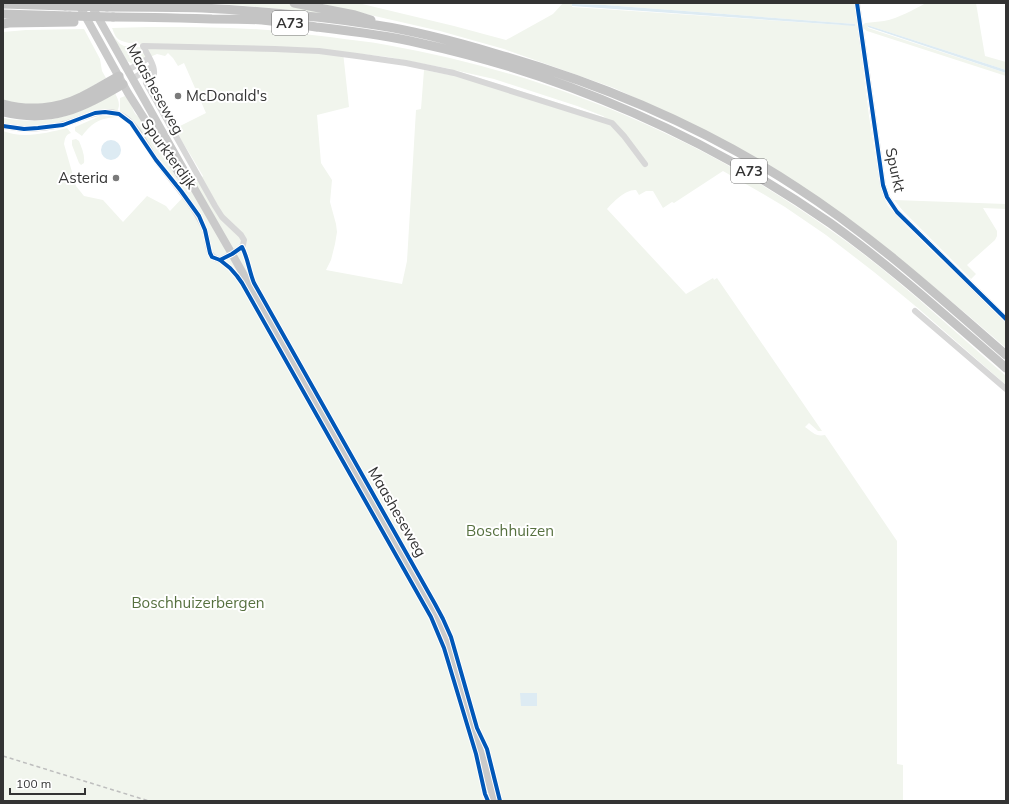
<svg xmlns="http://www.w3.org/2000/svg" width="1009" height="804" font-family="Mulish,sans-serif">
  <rect width="100%" height="100%" fill="#fff"/>
  <path fill="#f1f5ed" fill-rule="evenodd" d="M209,3H286L315,8L364,19L282,9Z
    M318,3H358L454,26L506,40L553,14L563,3H855L869,116L877,165L885,200L888,206L908,228L1006,322V348L970,317L899,258L841,214L638,99L614,88L504,49L440,31ZM573,4L605,5L855,24V25H842L572,7Z
    M926,3H976L985,56L1006,62V70L867,25L868,28L1006,73V76L867,31L863,28V25L865,23C872,22 878,22 884,21C899,18 913,10 926,3Z
    M148,27C188,27 228,27 268,30C289,32 309,35 330,37C349,40 368,41 387,45C547,73 701,137 833,232C895,275 949,327 1006,376V385L919,309L874,272L826,235L785,207L758,191L723,171L674,203L672,202L663,208L653,191H646L639,195L636,190C626,189 613,202 607,209L686,294L713,278L714,280L717,278L822,431H818L809,423L805,427C812,432 816,437 825,435L897,541V764L903,765V801H3V131C23,139 47,133 67,128L71,133C65,135 65,139 64,144L76,186L84,196L103,200L123,222L147,196L166,206L170,211L186,194L144,138L120,112V98L125,96C127,98 130,101 131,104C134,111 133,113 140,118L168,161L189,190L203,176L190,154L174,129L206,113L184,63L178,66L173,58L168,53L165,56L157,54L150,57L147,50L154,44C144,44 122,45 116,37C114,34 113,30 112,28ZM343,52L388,57L451,69L450,75L424,70L421,109L416,110L407,261L402,284L326,270L331,260L335,244L337,232L336,224L330,202L332,180L321,163L317,115L349,107ZM454,70L494,79L577,106L603,116L606,118Z
    M84,29L100,59L102,71L106,78L77,95L65,100L37,106L3,101V32L26,30Z
    M111,33L120,44L124,46L140,47L143,49L147,58L133,64L127,61L125,57Z
    M115,93C118,99 121,105 117,111L105,109L42,127H24L3,124V118C49,126 76,116 115,93Z
    M100,116H111L116,117C99,119 94,121 82,136L75,131V127Z
    M76,139L79,141C82,148 85,156 84,163L81,165L79,163L72,145V140Z
    M894,200L1006,204V209L983,208L997,231V236L995,240L967,265L976,274L971,279L904,212Z"/>
  <path fill="#ddebf3" d="M572,4L605,5L855,24V26L842,25L614,9L572,6Z
    M867,25L1006,70V73L868,27Z
    M101 150a10 10 0 1 1 20 0a10 10 0 1 1-20 0Z
    M520,693H537V706H521Z"/>
  <g fill="none" stroke-linecap="round" stroke-linejoin="round">
    <path stroke="#d7d7d7" stroke-width="6" d="M857,3L883,185L887,197L897,212L1006,319
      M128,70L149,58
      M132,79L153,66
      M3,126C10,127 17,128 24,129C37,129 51,128 63,124C81,120 100,107 119,114C136,121 146,146 157,161C173,183 192,202 204,228C210,240 204,256 220,260L240,249L243,245L244,240L241,235L222,217L215,206L146,83C148,82 150,81 151,80C160,71 147,55 143,46L275,49L319,51L357,56L406,63L454,73L612,123L624,136L645,164
      M915,311L1006,389"/>
    <path stroke="#cacaca" stroke-width="8" d="M78,3L128,93L180,175L189,184
      M90,3L194,188L232,254L433,610L447,641L452,659L495,801"/>
    <path stroke="#c4c4c4" stroke-width="9" d="M294,3L355,15L371,20
      M3,4L65,6
      M107,7C139,7 171,7 202,8C260,11 318,16 376,25C416,31 457,42 497,54C602,84 704,127 796,187C872,236 938,296 1006,355
      M3,14L70,16
      M113,17C146,17 179,18 212,19C229,19 245,19 262,20C280,22 298,24 316,27C350,31 385,35 419,43C566,75 706,137 830,223C892,267 948,318 1006,368
      M3,24L9,23L74,22
      M3,104C29,111 57,109 81,97C94,91 106,83 119,76
      M3,112C52,124 82,108 123,84"/>
    <path stroke="#bebebe" stroke-width="1.5" stroke-dasharray="4 3" stroke-linecap="butt" d="M3,756L149,801"/>
    <path stroke="#c4c4c4" stroke-width="9" d="M65,6L107,7
      M70,16L113,17"/>
    <g stroke="#fff" stroke-width="6">
      <path id="cycleway" d="M857,3L883,185L887,197L897,212L1006,319
        M3,126L24,129L38,128L63,125L95,113L105,112L119,114L131,123L156,160L181,191L199,216L205,230L210,253L212,257L220,260L230,268L237,276L242,283L431,617L444,648L476,754L485,794L488,801
        M220,260L232,254L242,247C248,258 249,271 254,283L435,604L443,619L451,637L477,728L487,749L500,801"/>
    </g>
    <use href="#cycleway" stroke="#0057b8" stroke-width="4"/>
  </g>
  <g fill="#7a7a7a" stroke="#fff" stroke-width="1.5">
    <circle cx="178" cy="96" r="4"/>
    <circle cx="116" cy="178" r="4"/>
  </g>
  <g text-anchor="middle" stroke-width="4" stroke-linejoin="round" paint-order="stroke">
    <g fill="#fff" stroke="#707070" stroke-width="1">
      <rect x="272" y="11" width="36" height="24" rx="3"/>
      <rect x="731" y="159" width="36" height="24" rx="3"/>
    </g>
    <g font-size="14" font-weight="bold" fill="#333">
      <text x="290" y="28">A73</text>
      <text x="749" y="176">A73</text>
    </g>
    <g font-size="15" fill="#333" stroke="#fff">
      <text transform="translate(155 89) rotate(61)" y="5">Maasheseweg</text>
      <text transform="translate(169 154) rotate(54)" y="5">Spurkterdijk</text>
      <text transform="translate(895 170) rotate(78)" y="5">Spurkt</text>
      <text transform="translate(397 512) rotate(60)" y="5">Maasheseweg</text>
    </g>
    <g font-size="15" fill="#333" stroke="#fff" text-anchor="start">
      <text x="186" y="101">McDonald's</text>
      <text x="108" y="183" text-anchor="end">Asteria</text>
    </g>
    <g font-size="15" fill="#56703f" stroke="#fff">
      <text x="510" y="536">Boschhuizen</text>
      <text x="198" y="608">Boschhuizerbergen</text>
    </g>
  </g>
  <rect width="1009" height="804" fill="none" stroke="#333333" stroke-width="8"/>
  <path d="M10 788v6h75v-6" fill="none" stroke="#333333" stroke-width="2"/>
  <text x="16" y="788" font-size="12" fill="#333333" stroke="#ffffff" stroke-width="3" paint-order="stroke">100 m</text>
</svg>
